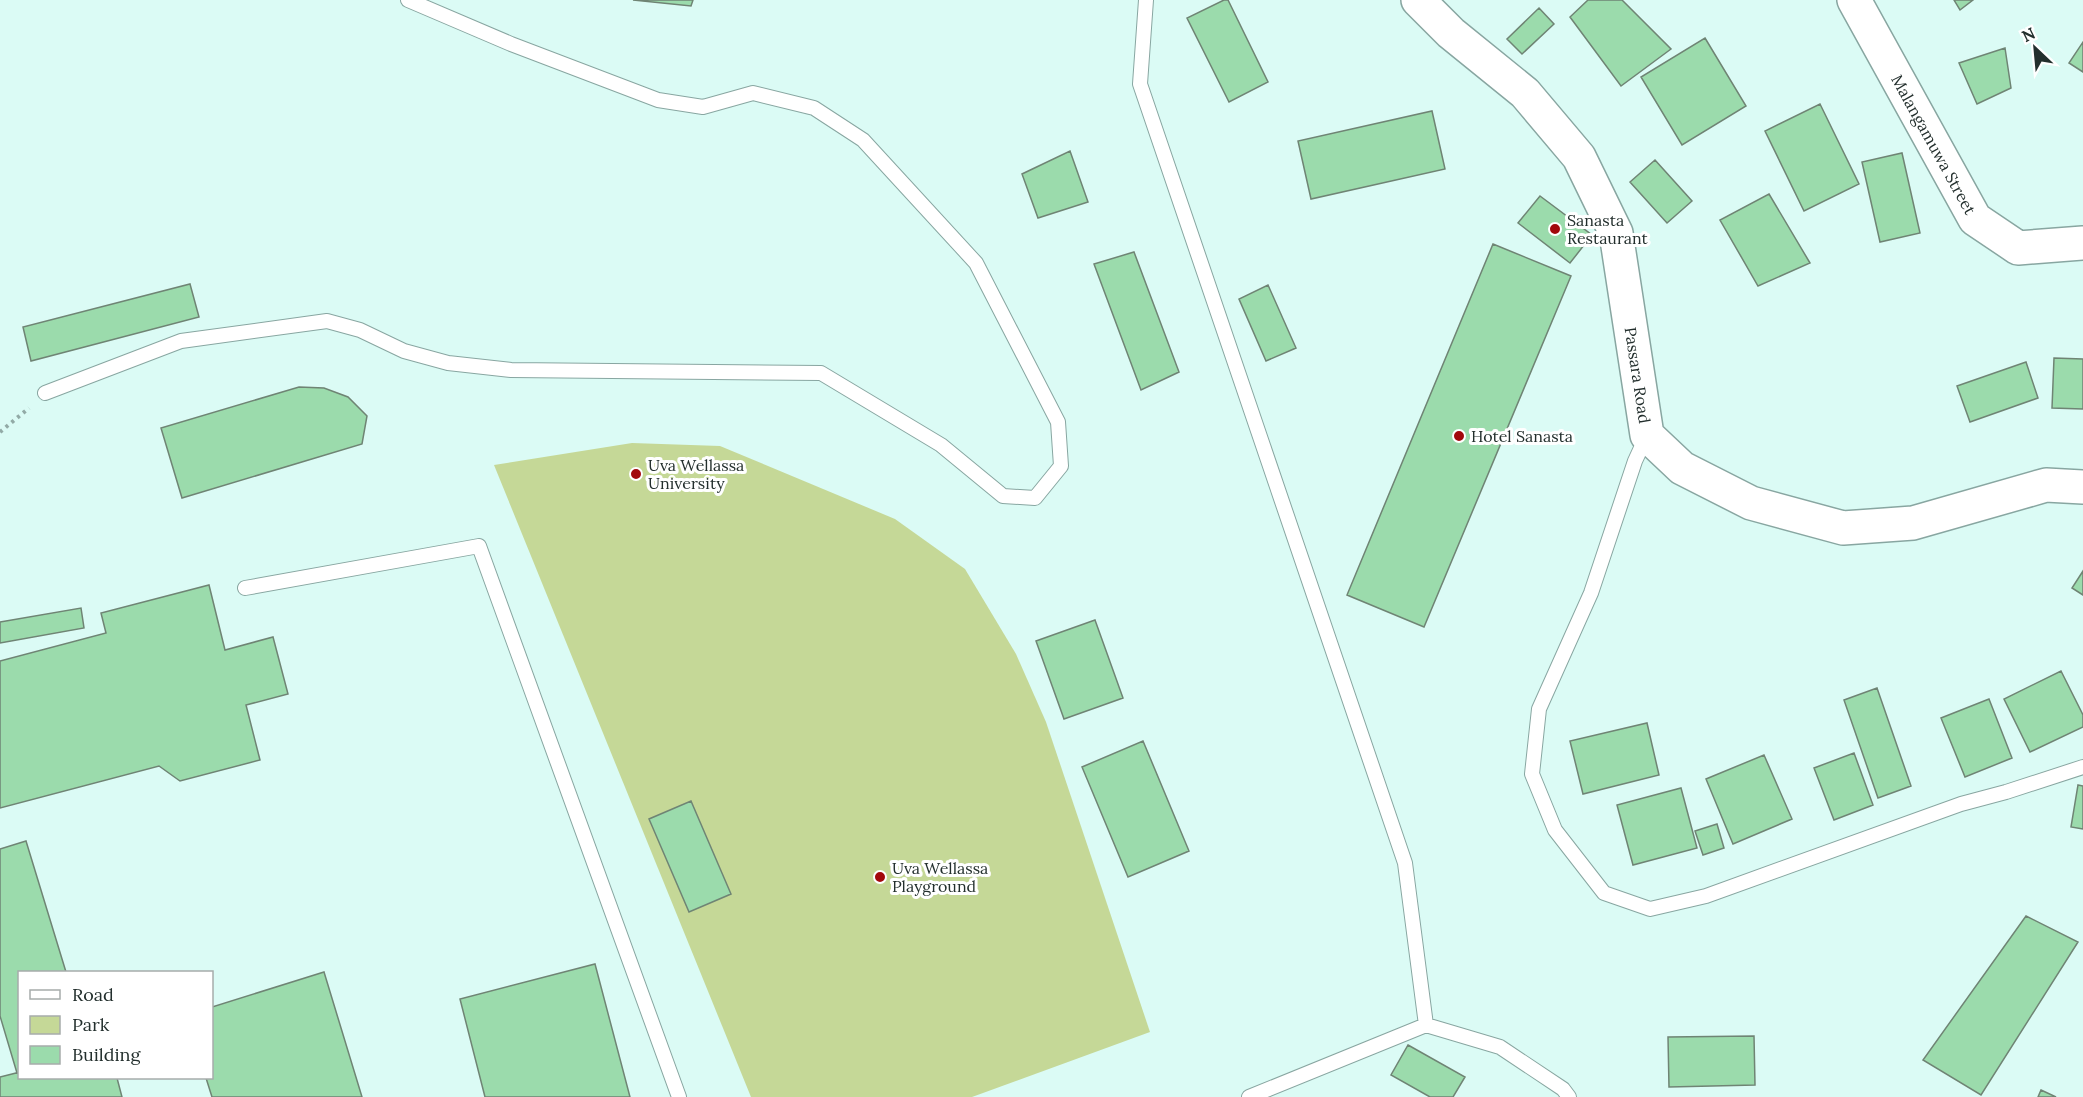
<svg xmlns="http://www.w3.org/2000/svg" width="2083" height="1097" font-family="Lora,serif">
  <rect width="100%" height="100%" fill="#dbfbf5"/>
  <path fill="#c5d897" d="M632,443L720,446L895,519L965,569L1016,654L1046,722L1150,1032L972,1097H751L494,465Z"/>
  <path fill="#9bdbac" stroke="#6f8474" stroke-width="1.5" d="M633,0H693L691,6Z
    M1224,0H1228L1268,82L1229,102L1187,18Z
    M1588,0H1622L1671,49L1621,86L1570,17Z
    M1954,0H1973L1960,10Z
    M1539,8L1554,24L1522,54L1507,39Z
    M1705,38L1746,106L1682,145L1641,77Z
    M2083,42V72L2069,63Z
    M2005,48L2011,88L1977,104L1959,63Z
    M1820,104L1859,184L1804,211L1765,131Z
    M1432,111L1445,169L1311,199L1298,141Z
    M1070,151L1088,202L1038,218L1022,174Z
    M1902,153L1920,233L1880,242L1862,162Z
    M1655,160L1692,201L1667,223L1630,182Z
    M1769,194L1810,263L1758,286L1720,220Z
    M1540,196L1592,235L1570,263L1518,223Z
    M1493,244L1571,276L1424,627L1347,595Z
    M1134,252L1179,372L1141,390L1094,264Z
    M190,284L199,317L31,361L23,327Z
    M1268,285L1296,348L1266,361L1239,299Z
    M2054,358L2083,359V409L2052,408Z
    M2026,362L2038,398L1970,422L1957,386Z
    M299,387L324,388L348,397L367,416L362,444L182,498L161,428Z
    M2083,571V595L2072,588Z
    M209,585L225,650L273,637L288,694L246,705L260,760L180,781L159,766L0,808V661L106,633L101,613Z
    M81,608L84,628L0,643V622Z
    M1095,620L1123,698L1064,719L1036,641Z
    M2061,671L2083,715V727L2030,752L2004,699Z
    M1877,688L1911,786L1878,798L1844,700Z
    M1989,699L2012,758L1965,777L1941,718Z
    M1647,723L1659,775L1583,794L1570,741Z
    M1143,741L1189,851L1128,877L1082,767Z
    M1854,753L1873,805L1834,820L1814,768Z
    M1764,755L1792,819L1733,844L1706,779Z
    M2078,785L2083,786V829L2071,827Z
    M1681,788L1697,848L1633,865L1617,805Z
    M691,801L731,894L689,912L649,819Z
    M1717,824L1724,848L1703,855L1695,831Z
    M26,841L66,972H20V1072L17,1073L0,1016V849Z
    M2026,916L2078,942L1981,1095L1923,1060Z
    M595,964L630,1097H485L460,999Z
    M324,972L362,1097H212L206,1078H212V1007Z
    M1754,1036L1755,1085L1669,1087L1668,1037Z
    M1408,1045L1465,1077L1453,1097H1430L1391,1075Z
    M20,1072V1078H117L122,1097H0V1077Z
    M2041,1090L2056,1097H2038Z"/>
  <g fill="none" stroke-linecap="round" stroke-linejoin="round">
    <g stroke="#88a6a1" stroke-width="16">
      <path id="service" d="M1146,0L1140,84L1405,863L1426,1025L1249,1097
        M45,393L181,341L327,321L360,330L404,351L448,363L511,370L821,373L941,445L1003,496L1035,498L1061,466L1058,422L976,263L863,140L814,108L753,93L703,107L658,100L511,44L408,0
        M1647,435L1635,461L1591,593L1539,709L1532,774L1555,830L1604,893L1650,909L1706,896L1961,804L2006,792L2083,767
        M245,588L479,546L679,1097
        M1426,1025L1500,1047L1563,1089L1569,1097"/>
    </g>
    <g stroke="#88a6a1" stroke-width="36">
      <g id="tertiary">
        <path id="s1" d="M1854,0L1975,219L2018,248L2083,243"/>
      </g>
    </g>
    <g stroke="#88a6a1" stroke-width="36">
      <g id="trunk">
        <path id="s2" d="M1418,0L1451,33L1525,93L1579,157L1616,233L1647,435L1682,468L1751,503L1843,528L1913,523L2046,485L2083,487"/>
      </g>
    </g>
    <path stroke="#92aaa6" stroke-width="4" stroke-dasharray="3 4.5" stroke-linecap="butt" d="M0,432L29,408"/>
    <use href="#service" stroke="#fff" stroke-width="14"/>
    <use href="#tertiary" stroke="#fff" stroke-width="33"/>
    <use href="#trunk" stroke="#fff" stroke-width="33"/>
  </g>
  <g fill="#a2080c" stroke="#fff" stroke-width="2">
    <circle cx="1555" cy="229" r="6"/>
    <circle cx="1459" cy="436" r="6"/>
    <circle cx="636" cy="474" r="6"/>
    <circle cx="880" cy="877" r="6"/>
  </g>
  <g text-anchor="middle" stroke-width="6" stroke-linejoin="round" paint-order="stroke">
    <g font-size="16" fill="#232f2d" stroke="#fff">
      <text dy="6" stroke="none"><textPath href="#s1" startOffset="165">Malangamuwa Street</textPath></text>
      <text dy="6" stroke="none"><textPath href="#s2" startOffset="454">Passara Road</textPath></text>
    </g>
    <g font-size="16" fill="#232f2d" stroke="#fff" text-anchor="start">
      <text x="1567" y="226">Sanasta<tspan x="1567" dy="18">Restaurant</tspan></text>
      <text x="1471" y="442">Hotel Sanasta</text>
      <text x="648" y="471">Uva Wellassa<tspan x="648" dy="18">University</tspan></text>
      <text x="892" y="874">Uva Wellassa<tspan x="892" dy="18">Playground</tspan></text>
    </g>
  </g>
  <rect x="18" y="971" width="195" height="108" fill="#ffffff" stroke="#a7acab" stroke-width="1.5"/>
  <rect x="30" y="990" width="30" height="9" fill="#ffffff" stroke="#a7acab" stroke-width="1.5"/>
  <text x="72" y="1001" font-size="18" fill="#232f2d">Road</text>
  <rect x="30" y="1016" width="30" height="18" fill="#c5d897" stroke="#a7acab" stroke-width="1.5"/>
  <text x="72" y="1031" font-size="18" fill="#232f2d">Park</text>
  <rect x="30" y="1046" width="30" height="18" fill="#9bdbac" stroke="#a7acab" stroke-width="1.5"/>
  <text x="72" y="1061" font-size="18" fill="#232f2d">Building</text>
  <g transform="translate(2035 48) rotate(334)" stroke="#ffffff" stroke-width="4.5" paint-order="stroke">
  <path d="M0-4.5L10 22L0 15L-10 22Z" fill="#232f2d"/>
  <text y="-9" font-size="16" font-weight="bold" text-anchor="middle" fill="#232f2d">N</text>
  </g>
</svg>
